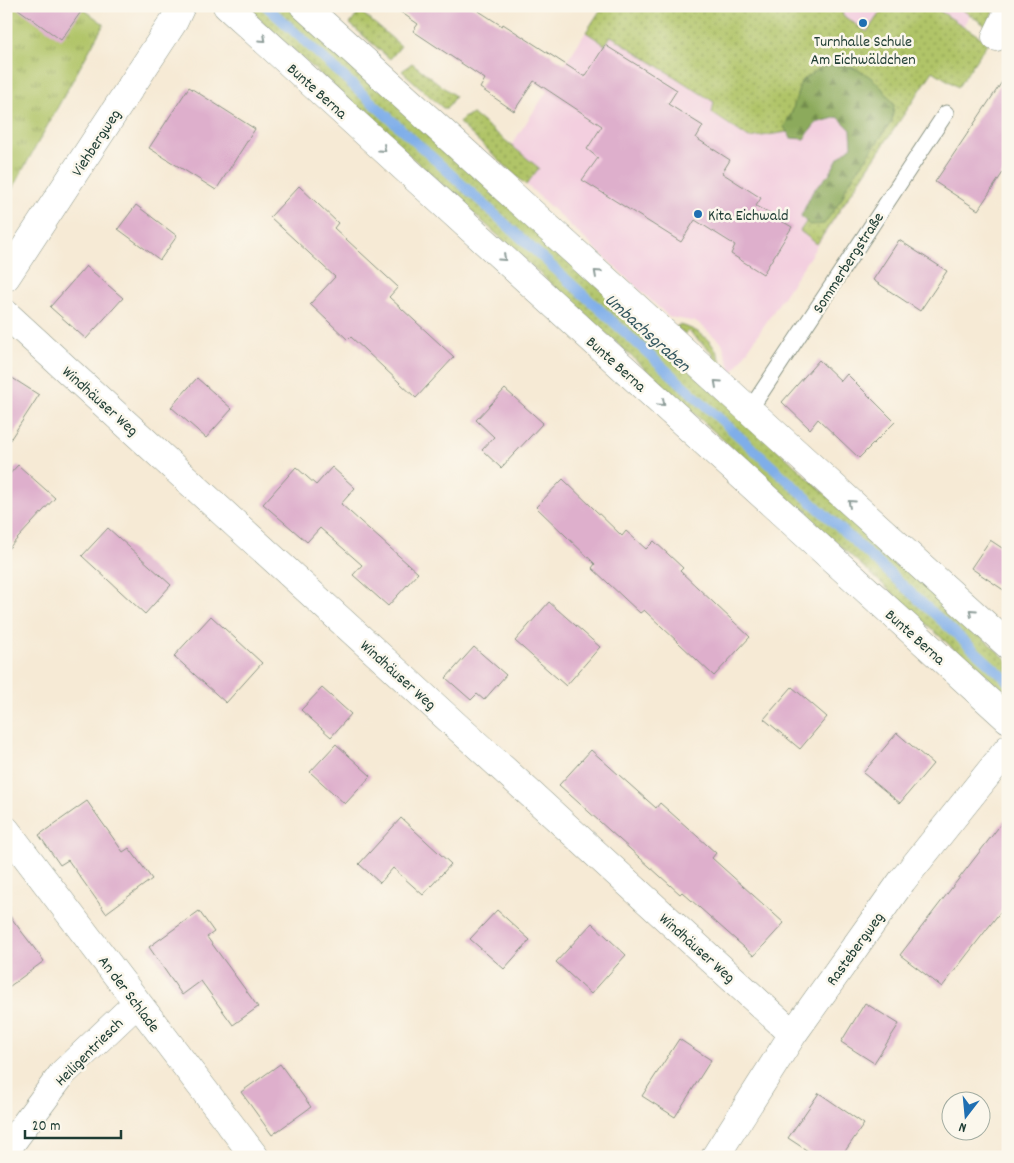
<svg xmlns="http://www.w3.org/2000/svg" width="1014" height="1163" font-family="Dekko,sans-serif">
  <defs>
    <pattern id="grass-dots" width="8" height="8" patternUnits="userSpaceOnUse" patternTransform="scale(1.25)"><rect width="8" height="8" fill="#b0c468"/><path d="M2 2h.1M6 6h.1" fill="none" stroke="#8fa056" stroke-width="1.8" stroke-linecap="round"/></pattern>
    <pattern id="forest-firs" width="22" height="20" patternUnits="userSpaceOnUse" patternTransform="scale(1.25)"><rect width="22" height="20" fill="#8caa5c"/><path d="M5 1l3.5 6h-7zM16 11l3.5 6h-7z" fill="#728c4d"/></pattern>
    <pattern id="park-tufts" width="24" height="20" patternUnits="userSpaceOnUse" patternTransform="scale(1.25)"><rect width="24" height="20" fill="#b0c468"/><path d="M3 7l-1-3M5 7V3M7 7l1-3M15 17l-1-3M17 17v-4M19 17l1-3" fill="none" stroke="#8fa056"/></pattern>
  </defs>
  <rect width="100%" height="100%" fill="#fbf7ec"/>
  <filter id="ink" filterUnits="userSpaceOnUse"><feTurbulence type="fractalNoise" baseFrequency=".02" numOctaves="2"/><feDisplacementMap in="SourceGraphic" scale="10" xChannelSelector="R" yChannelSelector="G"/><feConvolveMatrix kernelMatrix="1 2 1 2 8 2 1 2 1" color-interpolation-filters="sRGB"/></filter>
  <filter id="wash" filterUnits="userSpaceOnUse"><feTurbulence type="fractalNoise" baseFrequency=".0096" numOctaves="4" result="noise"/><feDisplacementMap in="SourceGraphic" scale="20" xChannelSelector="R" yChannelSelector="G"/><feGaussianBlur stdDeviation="1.12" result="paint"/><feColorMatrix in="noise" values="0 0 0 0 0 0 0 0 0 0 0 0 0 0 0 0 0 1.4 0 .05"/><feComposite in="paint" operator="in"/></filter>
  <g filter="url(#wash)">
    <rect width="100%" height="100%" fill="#f6ead5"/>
    <path fill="#f3cfdf" d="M603,6H976L732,374L722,343L697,322L669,317L501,161Z"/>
    <path fill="url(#grass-dots)" stroke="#68804e" d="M245,6H293L1008,661V698Z
      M603,6H843L846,8L842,15L867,32L884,6H932L988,42L958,87L933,71L817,244L800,231L868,130L823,101L800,130L749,138L712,113L714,102L611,36L605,45L586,32Z
      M957,6H996L990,18L997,27L995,32Z
      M360,11L401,46L390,59L350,24Z
      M412,63L455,96L447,108H443L402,71Z
      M473,114L539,168L526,185L459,123L463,118Z
      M679,325C705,331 716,345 724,369L713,362V353L688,331L685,334L676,327Z"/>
    <path fill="url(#forest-firs)" stroke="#567448" d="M840,65C867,69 880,83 894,105L892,121L846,187L843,197L824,224L809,225L801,216L813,191L830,173L838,158L852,146L851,130L838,117L816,123L804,139L791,138L784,127L792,112L801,81L822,67Z"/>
    <path fill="url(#park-tufts)" stroke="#68804e" d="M6,6H79L104,24L6,200Z"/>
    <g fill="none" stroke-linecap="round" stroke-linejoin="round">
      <path stroke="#7faee9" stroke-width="10" d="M266,6L1008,681"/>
    </g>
    <g id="blocks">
      <path fill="#deafcc" d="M14,6H85L61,40Z
        M392,6H471L502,26L503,24L585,77L605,45L677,90L668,104L703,126L696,138L730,160L722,173L761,198L756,206L792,227L763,274L731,254L735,245L695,220L681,242L582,180L598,158L587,149L602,126L534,81L514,111L480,88L485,79L413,31L418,24Z
        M1008,73V165L978,210L935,182Z
        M189,87L255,129L216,190L149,148Z
        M299,186L338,223L334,228L398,287L389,297L454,357L416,398L351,337L348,340L310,304L335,277L270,217Z
        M136,205L177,236L160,260L118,229Z
        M899,240L947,271L920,311L873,280Z
        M86,266L123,298L86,339L50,307Z
        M819,360L841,381L847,374L895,422L859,458L818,419L810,429L782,402Z
        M6,374L39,395L6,446Z
        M197,378L232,409L206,438L171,407Z
        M505,389L543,423L501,468L482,450L494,437L476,420Z
        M18,465L55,498L6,551V478Z
        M296,467L316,485L332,467L355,488L341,504L418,573L388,606L353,575L362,565L320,528L307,542L263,504Z
        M563,479L622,536L626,531L646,549L654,541L683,568L680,571L750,637L714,676L644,610L640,613L592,568L595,564L536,507Z
        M108,528L171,585L145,614L82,556Z
        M990,540L1008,552V593L971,568Z
        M549,602L600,647L566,686L515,641Z
        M211,616L262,663L226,703L174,656Z
        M474,647L506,675L484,700L477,694L471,700L446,678Z
        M792,687L827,717L800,749L764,719Z
        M322,688L351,714L331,737L301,710Z
        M897,733L933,764L900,803L863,773Z
        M336,744L371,776L345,804L310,772Z
        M591,750L656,808L660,803L716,853L712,858L784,923L754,956L682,892L680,894L559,785Z
        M87,801L123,852L129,848L152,879L106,913L68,860L60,865L39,835Z
        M1008,815V902L942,987L900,955Z
        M401,818L451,864L423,895L393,868L380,883L359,864Z
        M497,910L530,940L504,969L470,939Z
        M6,911L44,961L6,989Z
        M199,911L214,932L207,937L258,1007L233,1025L201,981L182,995L149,947Z
        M592,923L626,955L591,994L556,962Z
        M865,1003L899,1024L874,1063L841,1042Z
        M679,1039L711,1060L675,1117L642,1096Z
        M280,1064L311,1107L272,1135L241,1092Z
        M819,1093L864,1124L841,1157H817L788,1138Z"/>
    </g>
  </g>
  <g filter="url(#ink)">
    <use href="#blocks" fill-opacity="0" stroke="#8a9484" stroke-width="1"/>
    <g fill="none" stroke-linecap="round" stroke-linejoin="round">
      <g stroke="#8a9484" stroke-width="17">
        <path id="lane" d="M749,411L946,113"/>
      </g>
      <g stroke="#8a9484" stroke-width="29">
        <path id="street" d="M227,6L1008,719
          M304,6L1008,645
          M996,37L1008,12
          M6,277L174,21L181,6
          M6,314L793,1034
          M6,830L255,1157
          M6,1150L63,1073L137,1003
          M715,1157L793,1034L902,881L1008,749"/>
      </g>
      <use href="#lane" stroke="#fff" stroke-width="15"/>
      <use href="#street" stroke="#fff" stroke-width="28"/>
    </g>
    <defs><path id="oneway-chevron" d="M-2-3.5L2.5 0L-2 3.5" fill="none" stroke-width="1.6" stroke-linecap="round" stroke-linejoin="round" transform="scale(1.25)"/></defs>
    <g stroke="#8f9e9a">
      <use href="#oneway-chevron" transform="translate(263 39) rotate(42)"/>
      <use href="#oneway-chevron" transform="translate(383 149) rotate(42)"/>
      <use href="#oneway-chevron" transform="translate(503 258) rotate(42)"/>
      <use href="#oneway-chevron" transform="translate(597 273) rotate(-138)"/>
      <use href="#oneway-chevron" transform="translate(717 383) rotate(-138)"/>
      <use href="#oneway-chevron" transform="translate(662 403) rotate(42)"/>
      <use href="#oneway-chevron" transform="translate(851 503) rotate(-138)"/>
      <use href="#oneway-chevron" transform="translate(972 612) rotate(-138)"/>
    </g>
  </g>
  <g fill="#1f6fb2" stroke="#fbf7ec" stroke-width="2">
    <circle cx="863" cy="23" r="5"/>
    <circle cx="698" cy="214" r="5"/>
  </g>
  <g text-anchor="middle" stroke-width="5" stroke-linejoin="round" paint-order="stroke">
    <g font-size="16" fill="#1f3d34" stroke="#fbf7ec">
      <text x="863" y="46">Turnhalle Schule<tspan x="863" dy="18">Am Eichwäldchen</tspan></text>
      <text x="708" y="220" text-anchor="start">Kita Eichwald</text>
    </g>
    <g font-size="16" fill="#1f3d34" stroke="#fbf7ec">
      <text transform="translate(318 90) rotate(42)" y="6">Bunte Berna</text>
      <text transform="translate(95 142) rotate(-57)" y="6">Viehbergweg</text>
      <text transform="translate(847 262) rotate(-57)" y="6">Sommerbergstraße</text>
      <text transform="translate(617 363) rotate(42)" y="6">Bunte Berna</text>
      <text transform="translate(101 400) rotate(42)" y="6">Windhäuser Weg</text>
      <text transform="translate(916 636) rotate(42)" y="6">Bunte Berna</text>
      <text transform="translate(399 674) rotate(42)" y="6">Windhäuser Weg</text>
      <text transform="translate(698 947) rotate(42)" y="6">Windhäuser Weg</text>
      <text transform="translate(854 948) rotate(-54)" y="6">Rastebergweg</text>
      <text transform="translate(130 993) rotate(53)" y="6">An der Schlade</text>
      <text transform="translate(88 1051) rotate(-45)" y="6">Heiligentriesch</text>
    </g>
    <g font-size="18" font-style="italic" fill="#375961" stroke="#fbf7ec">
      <text transform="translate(648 332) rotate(42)" y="6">Umbachsgraben</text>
    </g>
  </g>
  <rect width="1014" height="1163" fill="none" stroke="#fbf7ec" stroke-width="25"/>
  <g transform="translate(966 1116) rotate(196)"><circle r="24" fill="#fbf7ec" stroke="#a3ada2"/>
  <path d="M0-4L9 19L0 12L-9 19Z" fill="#1f6fb2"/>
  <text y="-8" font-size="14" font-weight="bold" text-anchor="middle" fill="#1f3d34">N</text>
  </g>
  <path d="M25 1130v8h96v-8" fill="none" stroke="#1f3d34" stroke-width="2.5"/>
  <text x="32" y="1130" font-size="15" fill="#1f3d34" stroke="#fbf7ec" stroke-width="4" paint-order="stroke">20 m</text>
</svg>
